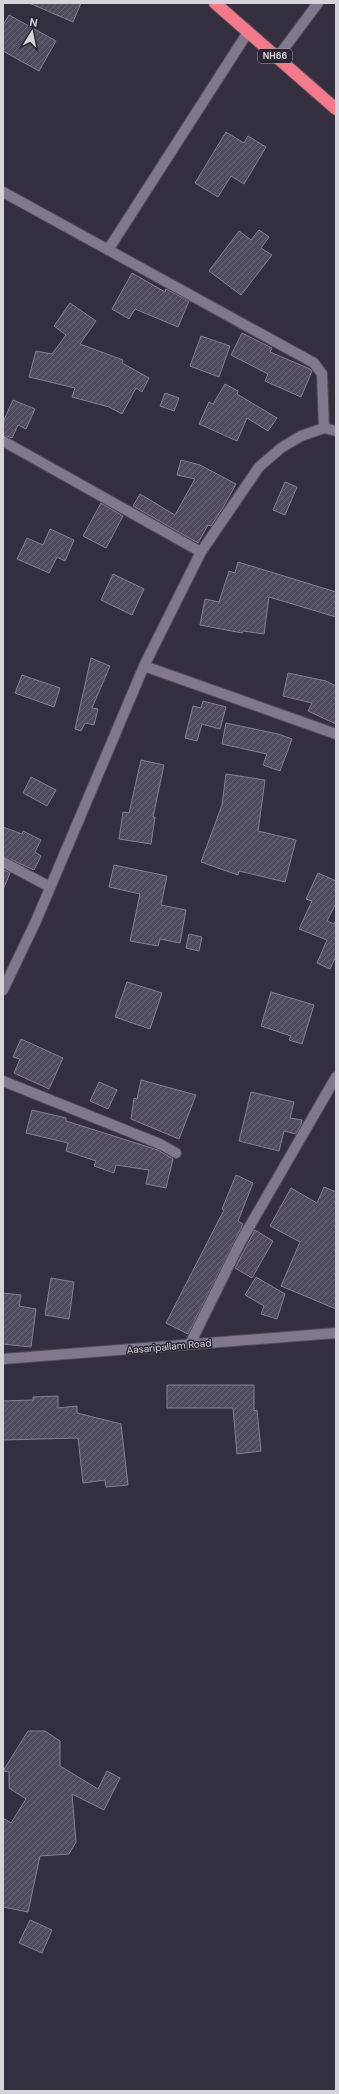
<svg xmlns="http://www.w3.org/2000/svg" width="339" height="2094" font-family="'DM Sans',sans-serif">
  <defs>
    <pattern id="building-hatch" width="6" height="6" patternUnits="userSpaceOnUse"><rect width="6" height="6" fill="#504c5c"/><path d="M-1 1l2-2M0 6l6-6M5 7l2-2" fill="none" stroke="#686573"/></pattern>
  </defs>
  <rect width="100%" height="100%" fill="#342f3f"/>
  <path fill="url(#building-hatch)" stroke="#858193" d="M29,3H81L73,22Z
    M9,15L56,41L39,71L3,51V25Z
    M226,132L244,143L248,136L266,147L244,184L231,176L218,197L195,183Z
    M259,230L269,237L261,248L272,255L241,295L209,271L239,231L251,240Z
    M132,273L165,292L166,289L168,290L189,301L178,327L135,309L129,319L112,309Z
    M70,303L96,321L80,344L123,360L122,363L149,378L142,392L136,388L122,414L109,407L72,397L75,388L29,377L36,351L52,354L66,335L54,326Z
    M242,333L272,348L270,352L310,369L312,371L301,397L265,381L268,374L231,355Z
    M201,336L230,346L219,377L190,366Z
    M225,384L238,391L237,394L277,418L268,431L247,418L237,441L199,424L209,402L213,404Z
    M165,393L179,398L174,411L160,406Z
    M13,400L35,409L26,429L18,425L12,438L3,435V422Z
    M181,460L200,465L236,484L224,506L211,526L208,525L198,543L133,506L140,494L175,515L195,479L177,475Z
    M285,482L297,487L285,515L273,510Z
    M101,503L123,516L106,548L83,536Z
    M50,529L74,540L65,561L57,557L49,573L17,559L27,538L43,545Z
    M238,562L336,592V617L269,597L264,634L243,631L242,633L200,625L205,599L219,602L229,571L235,573Z
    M113,574L144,589L132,615L101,600Z
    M91,658L110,666L92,708L98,709L94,725L85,723L81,731L75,729Z
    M288,673L326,681L336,686V724L308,711L312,703L283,696Z
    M22,675L60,688L54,707L15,693Z
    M203,701L226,707L220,729L202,724L197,741L185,738L193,706L201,708Z
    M226,723L278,734L292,739L280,771L263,765L267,754L222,744Z
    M141,760L164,765L153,817H155L151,844L119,839L123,812L129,813Z
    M226,774L265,780L258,831L296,840L285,882L239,871L238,875L201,862L222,805Z
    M31,777L56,790L47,806L23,793Z
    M3,827L22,834L23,831L41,840L35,852L41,856L34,870L3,856Z
    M114,865L167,876L161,905L186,910L180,943L160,939L158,946L130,941L140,894L109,887Z
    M3,869L10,873L3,890Z
    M318,873L336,881V903L327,921L334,924L336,920V956L330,969L317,963L327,940L299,929L312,901L306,899Z
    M189,934L202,937L199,951L186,948Z
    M127,982L162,993L150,1029L115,1017Z
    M271,992L314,1005L302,1044L289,1040L291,1036L261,1026Z
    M21,1039L63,1058L49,1089L14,1073L20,1059L13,1057Z
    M141,1080L196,1095L179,1139L131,1119L134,1098L137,1099Z
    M99,1082L117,1090L108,1109L90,1101Z
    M251,1092L294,1102L290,1118L302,1120L301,1125L296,1134L284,1131L279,1151L239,1141Z
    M32,1110L66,1118V1121L158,1150L173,1159L166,1188L146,1184L149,1170L116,1165L114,1173L94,1166L96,1161L66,1151L68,1143L26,1133Z
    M236,1175L253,1183L238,1221L243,1224L188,1334L166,1323L224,1210L222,1209Z
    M324,1187L336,1192V1309L281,1286L300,1242L270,1226L291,1188L317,1203Z
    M255,1230L273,1241L252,1278L235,1268Z
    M256,1277L285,1294L277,1319L261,1314L264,1306L245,1295Z
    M51,1278L74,1282L69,1319L45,1315Z
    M3,1293L21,1295L19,1306L36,1309L31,1347L3,1344Z
    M167,1385H254V1411L257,1410L261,1451L237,1454L233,1408H167Z
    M58,1396V1408L77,1406V1413L121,1424L128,1485L106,1487L105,1480L83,1483L78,1438L3,1440V1401L33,1400V1397Z
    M28,1731H45L60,1741V1766L98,1789L107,1771L120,1778L104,1810L72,1794L76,1842L69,1854L40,1856L28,1912L3,1907V1818L11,1823L26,1799L9,1788V1772L3,1771Z
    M30,1920L52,1930L42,1953L19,1943Z"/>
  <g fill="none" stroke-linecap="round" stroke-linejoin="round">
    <g stroke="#504c59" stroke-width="12">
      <path id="street" d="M277,58L318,3
        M3,192L314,363L322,374L324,428
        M108,250L248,32
        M3,441L201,552
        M144,666L336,734
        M3,862L50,887
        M3,1081L160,1144L176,1153
        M190,1344L240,1243L336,1077"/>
    </g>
    <g stroke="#504c59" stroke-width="12">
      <path id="secondary" d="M3,990L36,921L144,666L201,552L259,467L281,448L301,436L324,428L336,431
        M3,1359L336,1333"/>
    </g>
    <g stroke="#504c59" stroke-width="14">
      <path id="highway" d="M215,3L336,109"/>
    </g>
    <use href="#street" stroke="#7f798b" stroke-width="10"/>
    <use href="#secondary" stroke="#7f798b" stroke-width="10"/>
    <use href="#highway" stroke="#f3798b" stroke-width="12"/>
  </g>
  <g text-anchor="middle" stroke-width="3" stroke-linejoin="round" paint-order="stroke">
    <rect fill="#2a2634" stroke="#a29faa" stroke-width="1" x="258" y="49" width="34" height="14" rx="3"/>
    <g font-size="9" font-weight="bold" fill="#d6d3dd">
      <text x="275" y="59">NH66</text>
    </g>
    <g font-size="10" fill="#d6d3dd" stroke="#2a2634">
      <text transform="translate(169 1346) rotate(-5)" y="4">Aasaripallam Road</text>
    </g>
  </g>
  <rect width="339" height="2094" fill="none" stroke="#d6d3dd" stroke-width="8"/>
  <g transform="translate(32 32) rotate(10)" stroke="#2a2634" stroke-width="3" paint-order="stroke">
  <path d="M0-3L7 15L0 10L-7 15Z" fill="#d6d3dd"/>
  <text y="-6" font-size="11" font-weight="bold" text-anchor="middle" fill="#d6d3dd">N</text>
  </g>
</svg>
